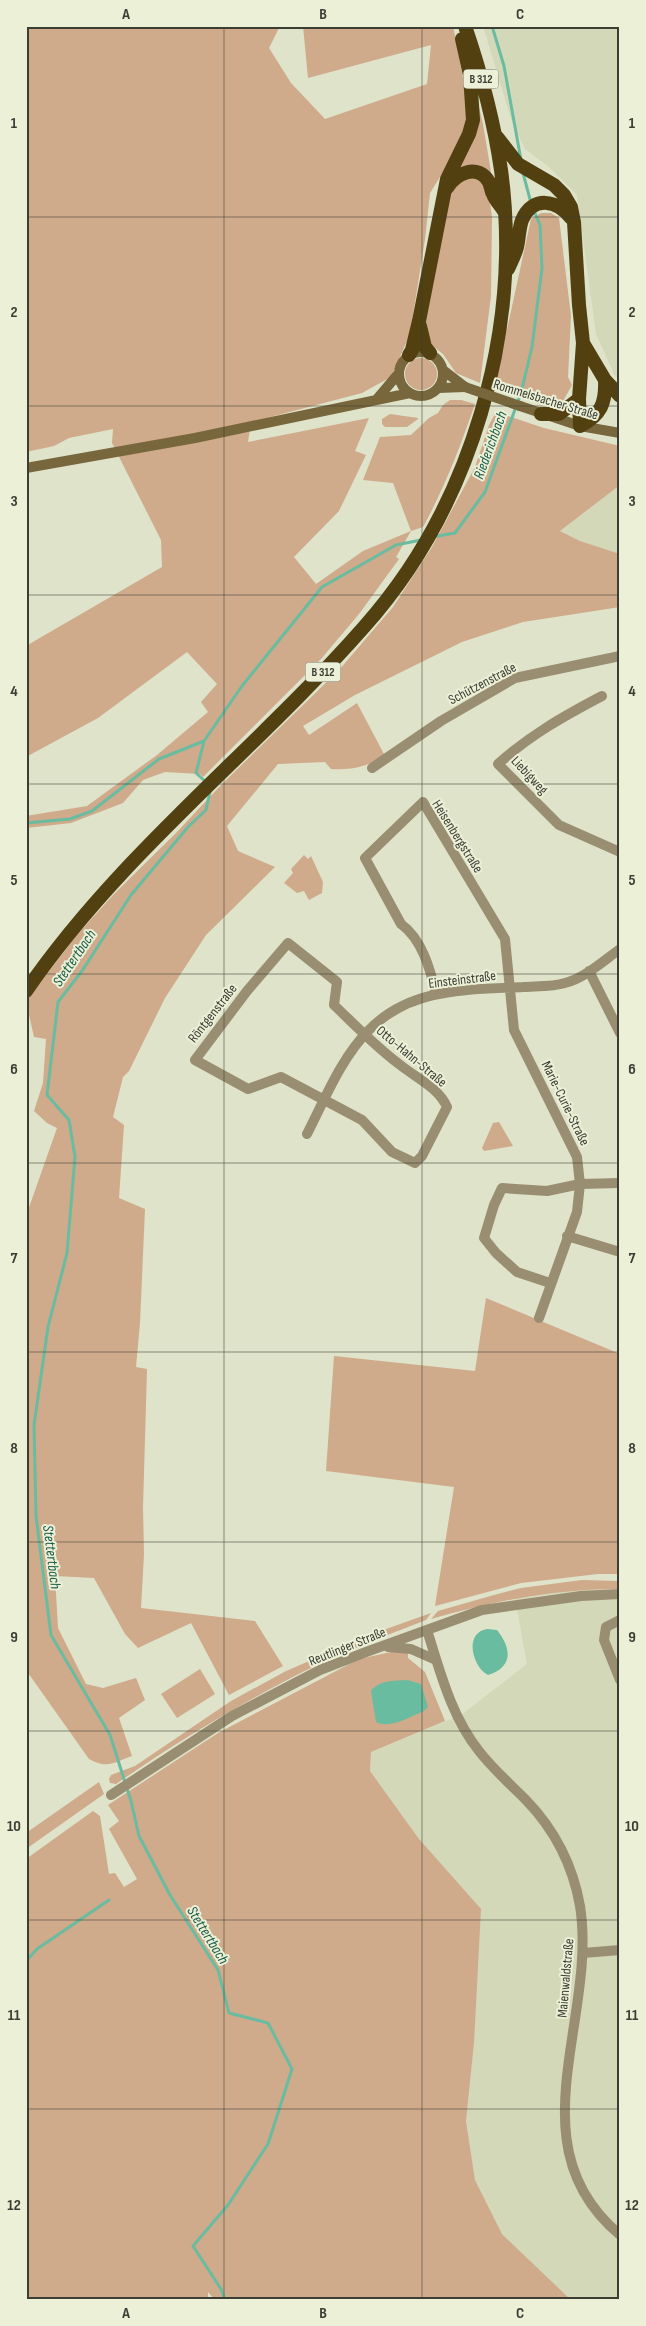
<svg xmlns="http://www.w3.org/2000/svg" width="646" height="2326" font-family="'Sofia Sans Condensed',sans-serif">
  <rect width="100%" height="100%" fill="#dee3ca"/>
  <path fill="#d3d8b8" d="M483,26H620V379L615,376L596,334L577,195L549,167L525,149L512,122Z
    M620,485V554L580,541L560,531Z
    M620,1589V2300H571L502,2234L475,2180L466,2121L474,2043L419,1839L370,1771L371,1752L461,1715L527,1664L515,1598L561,1591Z"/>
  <path fill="#cfaa8b" d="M26,26H280L269,48L291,83L325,119L427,84L431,45L308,78L303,26H453L467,99L468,120L445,169L430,193L425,239L410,334L391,377L362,393L251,422L248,442L369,418L355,451L366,455L339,511L294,557L316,584L363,551L411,531L393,483L363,480L380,437L411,435L429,418L438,413L443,405L450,400H461L475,404C460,447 445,487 423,527L411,531L396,557L399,559L359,614L321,659L203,777L200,774L165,772L143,780L123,803L71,823L26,828V816L87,806L157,755L208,712L201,702L217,684L187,652L98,718L26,757V646L162,567L161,540L112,443L113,429L69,438L54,446L26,452Z
    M473,82L483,124L491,172L474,166L452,173L470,142Z
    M468,177L479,178L488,188L492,217L491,296L480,383L456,373L443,354L428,342L424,323L447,199L456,181Z
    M541,213H551L559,218L571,316L568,377L572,385L562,403L541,405L495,385L531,219Z
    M405 374a16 16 0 1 1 32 0a16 16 0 1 1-32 0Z
    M496,412L544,428L620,446V485L560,531L580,541L620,554V607L523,622L462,642L355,695L303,726L309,735L357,703L385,756C365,767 354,770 331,769L325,762L278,764L227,826L238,851L275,867L206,935L165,998L129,1071L123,1077L113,1117L124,1125L119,1198L145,1209L140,1323L136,1367L147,1369L143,1507L144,1554L141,1608L255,1621L283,1666L229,1695L191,1623L138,1648L125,1634L94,1578L55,1576L58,1628L86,1684L103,1688L136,1678L145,1700L119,1718L132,1756C113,1763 107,1769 89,1759L26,1670V1216L57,1128L47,1123L34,1111L43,1083L46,1039L34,1037L26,1001L77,935L114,894L176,833L222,784L339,670L393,607L432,547L475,467L489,425Z
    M390,414L418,418V419L407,427H385L382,424V419Z
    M304,855L308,859L311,856L323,882L322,893L309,900L304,891L297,893L284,883L293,873L291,869Z
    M499,1122L513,1146L484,1151L482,1148L493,1123Z
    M486,1298L620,1354V1574H598L521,1583L435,1606L454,1487L326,1471L334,1356L475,1371Z
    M582,1580L620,1581V1589C554,1589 493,1601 431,1619L438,1611L494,1595L521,1588Z
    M431,1613L426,1620C380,1638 333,1656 289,1679C230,1710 171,1746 116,1784L110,1783L109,1779L111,1775L135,1766L231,1701L286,1671L372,1634Z
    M391,1652H408V1658L425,1672L445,1721L371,1752L370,1771L419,1839L481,1909L474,2043L466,2121L475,2180L502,2234L571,2300H215L208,2292V2300H26V1859L93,1811L100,1816L109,1874L115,1873L124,1887L137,1879L109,1829L119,1821L108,1805L218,1733L359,1659Z
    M200,1669L215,1694L177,1718L161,1694Z
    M99,1782L104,1794L26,1849V1833Z"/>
  <path fill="#69bc9f" d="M487,1629L497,1630C512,1649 513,1667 488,1675C473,1668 463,1633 487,1629Z
    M407,1680L421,1684L428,1707L424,1711C409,1717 391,1729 376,1722L371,1691C379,1680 394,1681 407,1680Z"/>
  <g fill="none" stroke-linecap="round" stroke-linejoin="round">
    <path stroke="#69bc9f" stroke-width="3" d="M492,26L504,66L521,160
      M523,173L531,203
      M432,537L455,533L485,492L521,393L532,347L542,268L540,225L534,211
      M206,782L196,773L204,741L242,686L322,587L396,545L421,540
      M210,792L206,810L188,827L131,895L82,971L58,1002L47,1095L69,1120L75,1157L67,1253L48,1327L34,1425L36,1516L51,1635L110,1735L131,1801L139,1836L170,1895L218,1970L229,2013L268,2023L292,2069L268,2144L228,2205L193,2246L221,2289L225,2300
      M26,823L70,819L92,811L159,759L204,741
      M26,1961L37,1949L109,1900"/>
    <path stroke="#9a8e72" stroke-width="10" d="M602,696C564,716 530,735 498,764L559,825L620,852
      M372,768L441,721L515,678L620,656
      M288,943L337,982L334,1005C355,1025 376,1047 399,1064C416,1078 438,1087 447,1107L422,1156L415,1163L392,1152L362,1120L281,1077L248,1089L195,1060L247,991Z
      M589,971L620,1033
      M436,993C430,969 422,939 401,924L365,858L423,802L505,939L514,1030L577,1157L580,1184L577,1212L539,1318
      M307,1134C325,1099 341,1058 369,1030C411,987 468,990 523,987C536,986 552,987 565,983C585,978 603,961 620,949
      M567,1236L620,1252
      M550,1283L517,1272L496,1253L484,1238L494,1205L502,1188L547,1191L580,1184L620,1183
      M620,1620L606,1627L604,1640L620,1680
      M427,1630C440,1671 451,1716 479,1751C492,1768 510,1784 526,1800C554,1829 573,1866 580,1906C598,2019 513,2146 620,2235
      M388,1647L411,1649L436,1660
      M111,1795L232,1716L320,1670L366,1652L482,1610L581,1596L620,1594
      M583,1953L620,1950"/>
    <path stroke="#78673c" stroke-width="10" d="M399 374a22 22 0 1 1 44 0a22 22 0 1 1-44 0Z
      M443,370L465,387
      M438,388L465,387
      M377,399L399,373
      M520,406L580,426L620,433
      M26,468L195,438L410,393"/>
    <path stroke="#524010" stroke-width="14" d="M497,137L518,164L554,185L564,195L571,207L574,222L579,305L583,343L579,399L580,426C601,415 606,403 605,380
      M447,188C456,173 478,163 489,182C491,186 491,191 493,194C495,200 501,206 504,211
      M508,269C511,262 515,255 517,247C519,239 519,228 522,220C533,195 557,200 571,218
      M420,326L425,347L430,353
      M583,343L605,380L620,396
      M409,355L412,350L419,321L447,179L469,134L473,120L470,75L462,39
      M541,414H559L579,399
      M26,991C121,853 254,752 364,627C471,507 523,330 501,170C494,121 481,73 465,26"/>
    <path stroke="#78673c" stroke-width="10" d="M465,387L520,406"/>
  </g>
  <path fill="none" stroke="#3c3e34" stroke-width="1" stroke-opacity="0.55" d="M224,26V2300M422,26V2300M26,217H620M26,406H620M26,595H620M26,784H620M26,974H620M26,1163H620M26,1352H620M26,1542H620M26,1731H620M26,1920H620M26,2109H620"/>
  <g text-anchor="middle" stroke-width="4" stroke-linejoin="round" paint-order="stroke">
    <g fill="#ecf0d7" stroke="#717365" stroke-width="1">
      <rect x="463.5" y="69.5" width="35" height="19" rx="4"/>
      <rect x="305.5" y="662.5" width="35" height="19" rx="4"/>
    </g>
    <g font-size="12" font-weight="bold" fill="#3c3e34">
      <text x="481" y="83">B 312</text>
      <text x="323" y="676">B 312</text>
    </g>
    <g font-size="14" fill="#3c3e34" stroke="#ecf0d7">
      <text transform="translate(546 399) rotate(17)" y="5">Rommelsbacher Straße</text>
      <text transform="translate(482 683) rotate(-28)" y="5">Schützenstraße</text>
      <text transform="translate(530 775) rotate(47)" y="5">Liebigweg</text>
      <text transform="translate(458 836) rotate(58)" y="5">Heisenbergstraße</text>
      <text transform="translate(462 979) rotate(-7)" y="5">Einsteinstraße</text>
      <text transform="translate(212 1013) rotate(-52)" y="5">Röntgenstraße</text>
      <text transform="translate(412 1056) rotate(40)" y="5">Otto-Hahn-Straße</text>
      <text transform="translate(566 1103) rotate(64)" y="5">Marie-Curie-Straße</text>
      <text transform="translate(347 1646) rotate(-22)" y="5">Reutlinger Straße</text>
      <text transform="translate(565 1978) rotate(-85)" y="5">Maienwaldstraße</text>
    </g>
    <g font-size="15" font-style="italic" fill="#1a5c48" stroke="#ecf0d7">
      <text transform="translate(490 445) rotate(-70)" y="5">Riederichbach</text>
      <text transform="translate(74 958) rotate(-56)" y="5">Stettertbach</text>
      <text transform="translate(52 1557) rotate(83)" y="5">Stettertbach</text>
      <text transform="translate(208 1935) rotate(58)" y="5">Stettertbach</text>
    </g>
  </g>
  <rect width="646" height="2326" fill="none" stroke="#ecf0d7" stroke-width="55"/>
  <rect x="28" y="28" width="590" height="2270" fill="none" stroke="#3c3e34" stroke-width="2"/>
  <g font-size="16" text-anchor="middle" font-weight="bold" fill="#3c3e34">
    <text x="126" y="19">A</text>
    <text x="323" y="19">B</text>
    <text x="520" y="19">C</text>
    <text x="14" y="128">1</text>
    <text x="632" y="128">1</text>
    <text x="14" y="317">2</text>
    <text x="632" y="317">2</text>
    <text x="14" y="506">3</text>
    <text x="632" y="506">3</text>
    <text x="14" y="696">4</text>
    <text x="632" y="696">4</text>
    <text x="14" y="885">5</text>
    <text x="632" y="885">5</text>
    <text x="14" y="1074">6</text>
    <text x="632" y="1074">6</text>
    <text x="14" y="1263">7</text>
    <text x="632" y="1263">7</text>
    <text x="14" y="1453">8</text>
    <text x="632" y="1453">8</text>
    <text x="14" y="1642">9</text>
    <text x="632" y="1642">9</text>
    <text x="14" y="1831">10</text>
    <text x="632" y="1831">10</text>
    <text x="14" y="2020">11</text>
    <text x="632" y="2020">11</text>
    <text x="14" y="2210">12</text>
    <text x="632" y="2210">12</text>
    <text x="126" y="2318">A</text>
    <text x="323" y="2318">B</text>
    <text x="520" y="2318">C</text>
  </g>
</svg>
